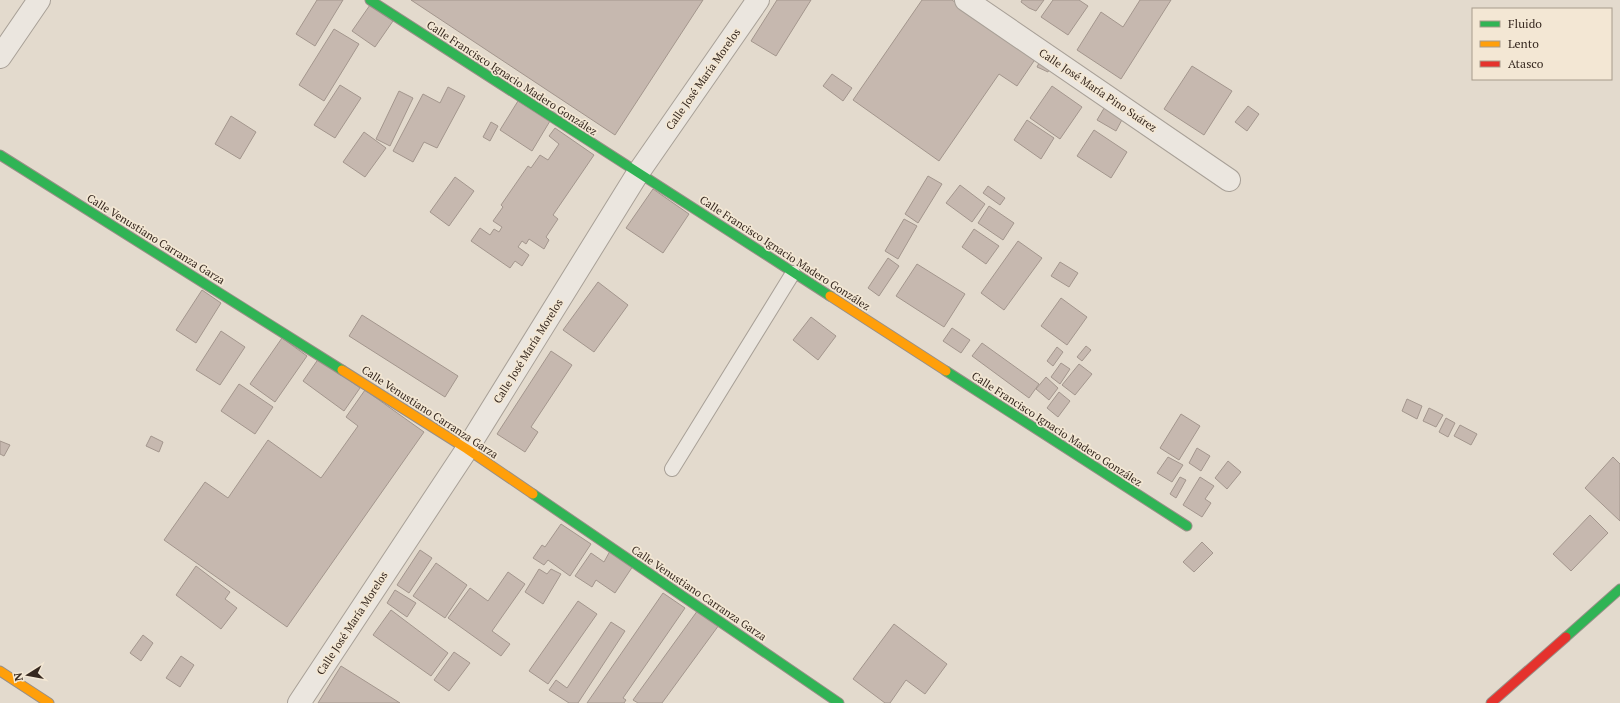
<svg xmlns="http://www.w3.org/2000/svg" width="1620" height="703" font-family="'PT Serif',serif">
  <rect width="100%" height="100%" fill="#e3dacd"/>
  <path fill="#c6b8af" stroke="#a3968d" d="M317,0H343L315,46L296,34Z
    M411,0H703L615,135Z
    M777,0H811L776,56L751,41Z
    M922,0H952L1036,58L1017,86L999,74L939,161L853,100Z
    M1022,0H1044L1036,11L1029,8L1021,2Z
    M1053,0H1079L1088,6L1068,35L1041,17Z
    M1140,0H1171L1121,79L1077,50L1101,12L1123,27Z
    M370,5L393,21L375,47L352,31Z
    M334,29L359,44L324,101L299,85Z
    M1041,59L1051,65L1048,72L1037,67Z
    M1192,66L1232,91L1204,135L1164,109Z
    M832,74L852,88L843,101L823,86Z
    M340,85L361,98L335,138L314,125Z
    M1052,86L1082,107L1060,139L1030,118Z
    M448,87L465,96L437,148L424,142L413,162L393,151L423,94L440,103Z
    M399,91L413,98L390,146L376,139Z
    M518,101L550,121L532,151L500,130Z
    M1106,105L1124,116L1116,131L1097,120Z
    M1248,106L1259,114L1247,131L1235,122Z
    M231,116L256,132L240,159L215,144Z
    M1027,120L1054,138L1041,159L1014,140Z
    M491,122L498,126L490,141L483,137Z
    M555,128L594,155L553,215L558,219L546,237L549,240L544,249L529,239L526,244L522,241L518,247L529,255L522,266L515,261L510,268L471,241L480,228L490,235L494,229L499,232L502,227L493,221L503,207L501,205L528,166L531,168L540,155L548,160L559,144L549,136Z
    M1094,130L1127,152L1111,178L1077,156Z
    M364,132L386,148L365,177L343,162Z
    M928,176L942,184L918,223L905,214Z
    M455,177L474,191L449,226L430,212Z
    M960,185L985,204L972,222L946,203Z
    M988,186L1005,198L1000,205L983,193Z
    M653,189L689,214L663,253L626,228Z
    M989,206L1014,223L1003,240L978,223Z
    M904,219L917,226L898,259L885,251Z
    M974,229L999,246L986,264L962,247Z
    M1018,241L1042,258L1004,310L981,293Z
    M888,258L899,266L879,296L868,288Z
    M1060,262L1078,273L1069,287L1051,276Z
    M917,264L965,294L944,327L896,296Z
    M598,282L628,305L594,352L563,330Z
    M202,290L221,303L196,343L176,330Z
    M1061,298L1087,317L1067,345L1041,326Z
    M362,315L458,376L445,397L349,336Z
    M811,317L836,336L818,360L793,340Z
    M952,328L970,340L961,353L943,341Z
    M221,331L245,347L220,385L196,370Z
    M282,338L307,356L275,402L250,384Z
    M982,343L1039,384L1029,398L972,356Z
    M1086,346L1091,350L1082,361L1077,357Z
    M1057,347L1063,352L1053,366L1047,361Z
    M551,351L572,365L531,427L538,432L525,452L497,434Z
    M319,358L360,388L344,411L303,381Z
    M1061,363L1070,369L1060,384L1051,377Z
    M1079,364L1092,374L1075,395L1062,385Z
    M1046,377L1058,388L1049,400L1036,389Z
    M239,384L273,407L255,434L221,411Z
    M365,390L424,432L287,627L164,540L205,482L228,498L268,440L321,478L358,426L346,417Z
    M1059,392L1070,401L1058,417L1047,408Z
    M1407,399L1422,406L1417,419L1402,411Z
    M1429,408L1443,415L1436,427L1423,421Z
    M1181,414L1200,426L1179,460L1160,448Z
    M1446,418L1455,423L1448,437L1439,432Z
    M1460,425L1477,434L1471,445L1454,436Z
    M151,436L163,442L159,452L146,446Z
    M0,441L10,445L4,456L0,454Z
    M1197,448L1210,456L1201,471L1189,463Z
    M1168,457L1183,465L1172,482L1157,473Z
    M1613,457L1620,464V521L1585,488Z
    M1228,461L1241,472L1227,489L1215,478Z
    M1180,477L1186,480L1176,498L1170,494Z
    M1200,477L1214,486L1205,499L1211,503L1202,517L1183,505Z
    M1590,515L1608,533L1571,571L1553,554Z
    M561,524L591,544L570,576L548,560L544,565L533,558L542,545L545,547Z
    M1202,542L1213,553L1194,572L1183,562Z
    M420,550L432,558L409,593L397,585Z
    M610,551L633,566L615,593L596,580L592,587L575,576L591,553L604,562Z
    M436,563L467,585L445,618L413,596Z
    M196,566L230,592L225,599L237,608L221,629L176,595Z
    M539,569L547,574L551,569L561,574L543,604L525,592Z
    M508,572L525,584L492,631L510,644L501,656L448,618L470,588L488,601Z
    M395,590L416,603L407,617L387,603Z
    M663,593L685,608L623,698L626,700L624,703H587Z
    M578,601L597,614L548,684L529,671Z
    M391,610L448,653L431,676L373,635Z
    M698,610L719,625L662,703H638L633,700Z
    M611,622L625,631L578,703H569L549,690L556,680L567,688Z
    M894,624L947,664L925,694L906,680L890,703H885L853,679Z
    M143,635L153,643L141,661L130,653Z
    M454,652L470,663L449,691L434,680Z
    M181,656L194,665L180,687L166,678Z
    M341,666L400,703H318Z"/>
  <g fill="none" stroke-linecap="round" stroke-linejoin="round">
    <g stroke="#a8a097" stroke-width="16">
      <path id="lane" d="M672,469L793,273"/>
    </g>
    <g stroke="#a8a097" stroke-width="24">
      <path id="street" d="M966,0L1229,180
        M0,57L39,0
        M299,703L467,449L638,173L758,0"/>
    </g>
    <g stroke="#988f87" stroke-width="11">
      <path id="fast" d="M370,0L830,296
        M0,155L342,370
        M946,371L1187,526
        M533,494L839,703
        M1566,637L1620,589"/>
    </g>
    <g stroke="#988f87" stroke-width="11">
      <path id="slow" d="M830,296L946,371
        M342,370L467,449L533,494
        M0,671L49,703"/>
    </g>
    <g stroke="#988f87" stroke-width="11">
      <path id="jam" d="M1491,703L1566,637"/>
    </g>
    <use href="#lane" stroke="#ebe6df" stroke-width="14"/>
    <use href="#street" stroke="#ebe6df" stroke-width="22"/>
    <use href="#fast" stroke="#30b455" stroke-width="9"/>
    <use href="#slow" stroke="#ff9f0a" stroke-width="9"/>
    <use href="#jam" stroke="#e5322d" stroke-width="9"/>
  </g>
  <g text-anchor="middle" stroke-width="3.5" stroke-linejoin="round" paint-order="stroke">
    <g font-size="11" fill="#36281f" stroke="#f3e7d4">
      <text transform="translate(512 78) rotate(33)" y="4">Calle Francisco Ignacio Madero González</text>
      <text transform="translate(703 79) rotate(-55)" y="4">Calle José María Morelos</text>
      <text transform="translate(1098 90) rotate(34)" y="4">Calle José María Pino Suárez</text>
      <text transform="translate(156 239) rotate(32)" y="4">Calle Venustiano Carranza Garza</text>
      <text transform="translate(785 253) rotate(33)" y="4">Calle Francisco Ignacio Madero González</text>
      <text transform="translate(528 351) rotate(-58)" y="4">Calle José María Morelos</text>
      <text transform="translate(430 412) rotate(33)" y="4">Calle Venustiano Carranza Garza</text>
      <text transform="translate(1057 429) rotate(33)" y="4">Calle Francisco Ignacio Madero González</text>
      <text transform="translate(699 593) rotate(34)" y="4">Calle Venustiano Carranza Garza</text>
      <text transform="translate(352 623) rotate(-57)" y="4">Calle José María Morelos</text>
    </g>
  </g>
  <rect x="1472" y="8" width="140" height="72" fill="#f3e7d4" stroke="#a79b8c"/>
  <rect x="1480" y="21" width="20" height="6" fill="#30b455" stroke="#a79b8c"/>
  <text x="1508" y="28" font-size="12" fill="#36281f">Fluido</text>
  <rect x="1480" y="41" width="20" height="6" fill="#ff9f0a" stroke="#a79b8c"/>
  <text x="1508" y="48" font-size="12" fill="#36281f">Lento</text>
  <rect x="1480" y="61" width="20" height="6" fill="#e5322d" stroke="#a79b8c"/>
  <text x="1508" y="68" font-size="12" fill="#36281f">Atasco</text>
  <g transform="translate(28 675) rotate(259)" stroke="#f3e7d4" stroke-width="3" paint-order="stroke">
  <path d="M0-3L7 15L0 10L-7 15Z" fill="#36281f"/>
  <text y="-6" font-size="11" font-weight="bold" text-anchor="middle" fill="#36281f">N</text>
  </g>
</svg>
